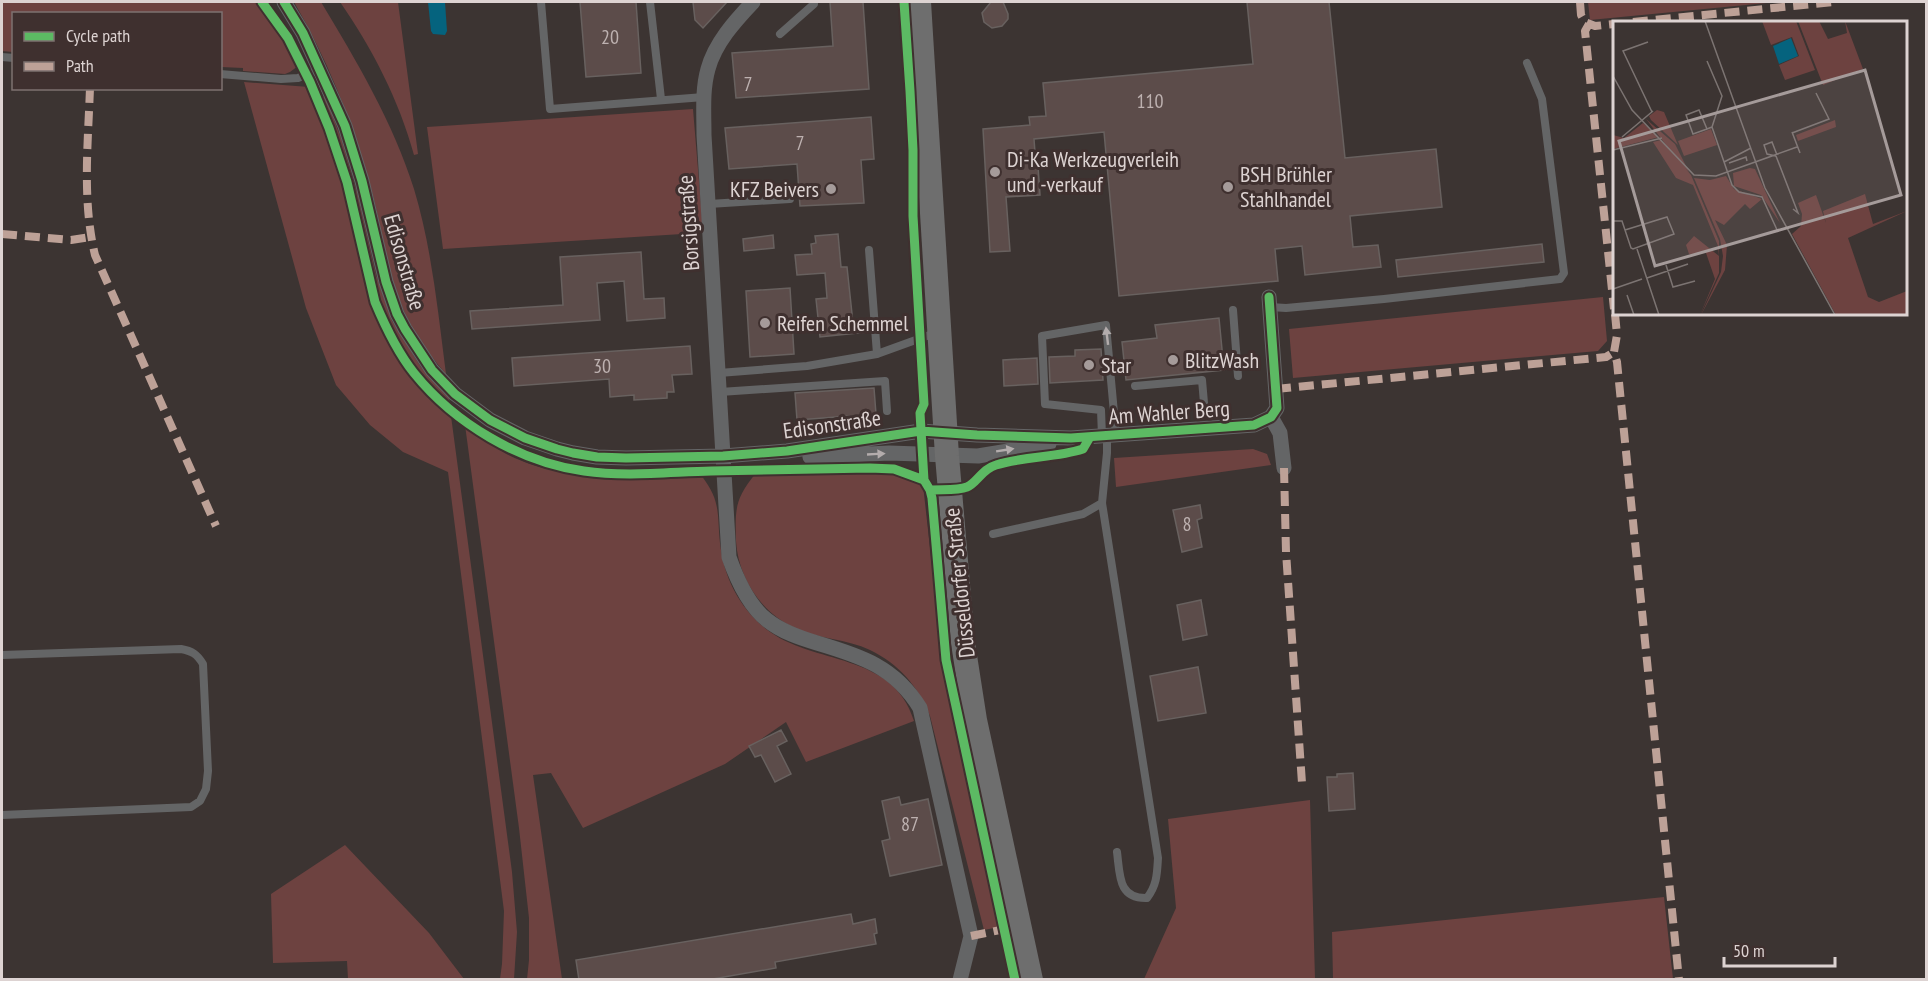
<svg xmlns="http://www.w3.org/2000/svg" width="1928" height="981" font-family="'PT Sans Narrow',sans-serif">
  <rect width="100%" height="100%" fill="#3c3432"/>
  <path fill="#6d4240" d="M2,2H258L279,31L298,66L290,72L285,74L243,71V68L221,67L220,14H14L13,52L2,51Z
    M294,2H321C357,62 393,122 414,189C432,249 438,312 446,374C424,349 405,320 395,288C384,252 379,214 368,178C350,116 326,57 294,2Z
    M340,2H398L418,154L414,155C399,100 372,48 340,2Z
    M1588,2H1777L1590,20Z
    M244,82L309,87C326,132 342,176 353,223C362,257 367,293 382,325C394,350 412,377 431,397C438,403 445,409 451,416L512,872L517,932L514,979H500L502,964L504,911L448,472L403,452L370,425L336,385L306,308Z
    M317,91L326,99L341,138L358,196L376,275L392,321L421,367L449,397L450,405C415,373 388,334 374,288C365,260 362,231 355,203C345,165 331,127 317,91Z
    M693,109L703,230L698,233L443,249L427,127Z
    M1603,297L1607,341L1598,351L1293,378L1289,329Z
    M465,425C478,434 490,444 503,452C562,485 636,474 701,475C721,501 717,512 720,543C724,578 739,607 766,629C813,666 893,651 914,721L806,762L786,722L725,764L583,828L551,773L533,775L562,979H527L529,960V918L519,828Z
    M1253,449L1267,454L1271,465L1116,487L1114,458Z
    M890,471L923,485L943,664L970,781L999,927L984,930L930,716C918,686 899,664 870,650C847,639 818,639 795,628C761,613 738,577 736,541C735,508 735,499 756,473Z
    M1310,800L1315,979H1144L1176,908L1168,819Z
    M345,845L429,933L464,979H348L347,961L273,963L271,894Z
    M1664,897L1673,979H1333L1332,932Z"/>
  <path fill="#05637e" d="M428,2H445L447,31L445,35L433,34L431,31Z"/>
  <path fill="#5c4c4a" stroke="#68615f" stroke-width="1.5" d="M580,2H636L641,73L586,77Z
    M693,2H727L703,28L695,20Z
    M830,2H863L869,89L736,98L732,53L833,46Z
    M991,2H1003L1008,14V19L1002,26L992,28L984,22L982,13Z
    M1247,2H1329L1345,158L1436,149L1442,207L1350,216L1353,247L1378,245L1381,267L1305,275L1302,246L1275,249L1278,281L1119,296L1104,132L1034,139L1036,166H1038L1040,195L1006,197L1010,251L990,252L983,129L1030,125L1029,117L1046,116L1043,83L1253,64Z
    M871,117L874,159L861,160L864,203L800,206L797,164L729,169L725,128Z
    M838,234L841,267H847L853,323L865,321L867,332L820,337L816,299L827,298L825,273L797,275L795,255L812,254L811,244L816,243L815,236Z
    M773,235L774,248L744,251L743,239Z
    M1542,244L1544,262L1398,277L1396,260Z
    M641,252L644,299L664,298L665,318L627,321L624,281L597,283L600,320L472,329L470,311L563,305L560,257Z
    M790,288L794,354L750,357L746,291Z
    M1219,318L1224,370L1126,380L1122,342L1157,338L1155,325Z
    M690,346L692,374L672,375L674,392H667V398L634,400V395L610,397L609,379L514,386L512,358Z
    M1101,349L1103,380L1050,383L1049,357L1075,356V350Z
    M1037,358L1038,384L1004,386L1003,360Z
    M874,388L876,414L797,420L795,393Z
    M1200,505L1202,518L1197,520L1202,547L1182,552L1173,510Z
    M1201,600L1207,635L1183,640L1177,605Z
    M1198,667L1206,713L1158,721L1150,676Z
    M781,730L787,741L777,746L791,774L775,782L761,755L755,757L749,746Z
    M1353,773L1355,809L1329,811L1327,777H1337V774Z
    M899,797L901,805L928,799L942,865L890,876L882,841L890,839L882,801Z
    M851,914L853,924L875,919L877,933L874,934L876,944L775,962L776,968L707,980H579L576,960Z"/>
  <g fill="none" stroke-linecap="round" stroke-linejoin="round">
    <path stroke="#646566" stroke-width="8" d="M541,2L550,109L704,97
      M650,2L661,99
      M780,34L814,4V2
      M2,57L14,58
      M220,74L281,79L298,78L320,69
      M709,204L790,199
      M869,250L877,354
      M1269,307L1286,308L1384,299L1560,279L1564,273L1542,99L1527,63
      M1233,310L1238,376
      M719,373L807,366L877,354L935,333
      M1135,386L1202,380L1204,403
      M720,392L885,381L887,411
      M1102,436L1101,410L1045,404L1042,336L1106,325L1116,435
      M1107,436V453L1102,503L1158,858C1157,874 1157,885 1147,898C1118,899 1120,875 1117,852
      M993,534L1083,514L1102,503
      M2,655L181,649C192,651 197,654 203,664L208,771L206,789L200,801L191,807L2,815"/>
    <path stroke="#646566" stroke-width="15" d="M284,2L303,33L345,126L362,181L386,282L397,314L405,329L432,370L455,394L490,420L525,438L557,449L573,453L597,457L626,458L723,456L787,451L921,431L977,435L1071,438L1254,425L1271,417L1277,408L1269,297
      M753,2C735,21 715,43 708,69C702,90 704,113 704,135L729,557C737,580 748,605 767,620C782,632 800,638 817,643C861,656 895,667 920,708L971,936L960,980
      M1271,417L1280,433L1284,468
      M810,457L889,453L978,456L1049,444"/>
    <path stroke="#6e6e6e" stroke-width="24" d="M919,2L947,456L963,643L975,720L1031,980"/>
    <path stroke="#bda197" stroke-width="8" stroke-dasharray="15 8" stroke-linecap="butt" d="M1580,2L1581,15L1585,22L1595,26L1614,24
      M1633,22L1834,2
      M1589,24L1585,31L1614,309
      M90,88C88,144 82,201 95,255L216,526
      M2,234L71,240L90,237
      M1615,314L1617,335L1614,352L1617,362L1679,980
      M1276,389L1606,357L1614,352
      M1284,468L1286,552L1302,783
      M971,936L1005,929"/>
    <g stroke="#3f302f" stroke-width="13">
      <path id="cycleway" d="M262,2L288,38L310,82L329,128L347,182L375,302C385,326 398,353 414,373C455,424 520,462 584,471C625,477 670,472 711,471C764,470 817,469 870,468L894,469L924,480
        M284,2L303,33L345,126L362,181L386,282L397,314L405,329L432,370L455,394L490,420L525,438L557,449L573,453L597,457L626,458L723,456L787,451L921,431L977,435L1071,438L1254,425L1271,417L1277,408L1269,297
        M904,2L910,91L913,150V216L924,404L920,413L924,480L930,490L932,498L946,660L1015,980
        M930,490C941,489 957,491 967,487C977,483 982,469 996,465C1025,456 1055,458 1083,449L1090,437"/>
    </g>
    <use href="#cycleway" stroke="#5cba63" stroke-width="9"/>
  </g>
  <defs><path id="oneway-solid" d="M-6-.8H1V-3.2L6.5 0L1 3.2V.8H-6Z" transform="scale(1.5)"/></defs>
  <g fill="#b3acac">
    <use href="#oneway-solid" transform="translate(1107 336) rotate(-97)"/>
    <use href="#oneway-solid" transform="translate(1005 450) rotate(-9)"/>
    <use href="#oneway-solid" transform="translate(876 454) rotate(-3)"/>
  </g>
  <g fill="#a59b9a" stroke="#3f302f" stroke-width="2">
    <circle cx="995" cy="172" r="6"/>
    <circle cx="1228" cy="187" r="6"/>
    <circle cx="831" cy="189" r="6"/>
    <circle cx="765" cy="323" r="6"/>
    <circle cx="1173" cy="360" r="6"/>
    <circle cx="1089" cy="365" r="6"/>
  </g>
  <g text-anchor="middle" stroke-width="6" stroke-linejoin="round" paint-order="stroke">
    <g font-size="20" fill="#bdb1b0">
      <text x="610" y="44">20</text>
      <text x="748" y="91">7</text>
      <text x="1150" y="108">110</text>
      <text x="800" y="150">7</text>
      <text x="602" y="373">30</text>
      <text x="1187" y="531">8</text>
      <text x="910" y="831">87</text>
    </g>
    <g font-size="22" fill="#ddd3d2" stroke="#3f302f" text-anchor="start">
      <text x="1007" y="167">Di-Ka Werkzeugverleih<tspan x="1007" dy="25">und -verkauf</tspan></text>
      <text x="1240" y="182">BSH Brühler<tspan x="1240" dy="25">Stahlhandel</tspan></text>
      <text x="819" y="197" text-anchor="end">KFZ Beivers</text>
      <text x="777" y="331">Reifen Schemmel</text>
      <text x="1185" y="368">BlitzWash</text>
      <text x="1101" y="373">Star</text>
    </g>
    <g font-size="22" fill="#ddd3d2" stroke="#3f302f">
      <text transform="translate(688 223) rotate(-94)" y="8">Borsigstraße</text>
      <text transform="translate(405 262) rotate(74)" y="8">Edisonstraße</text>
      <text transform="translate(1169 412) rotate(-4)" y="8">Am Wahler Berg</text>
      <text transform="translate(832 424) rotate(-8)" y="8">Edisonstraße</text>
      <text transform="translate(959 583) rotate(-96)" y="8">Düsseldorfer Straße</text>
    </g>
  </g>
  <g transform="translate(1613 21)">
    <rect width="294" height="294" fill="#3c3432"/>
    <path d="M149,0H183L202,49L172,59L166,44L186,35L179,16L158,24ZM185,0H206L215,18L234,12L232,0L250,48L210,64ZM44,89L51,91L65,124L38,99L36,95ZM33,98L62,123L76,151L67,142ZM222,99L223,106L185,120L183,114ZM30,102L46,116L0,128V114L11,117ZM98,108L104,124L71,135L65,120ZM48,119L78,154L106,220V252L87,294L102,258L93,232L76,233L73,224L81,215L106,235L105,225L80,164L63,157L40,121ZM137,147L142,148L167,202L148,174L121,165L120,152ZM113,155L121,168L149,178L137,188L132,183L111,204L102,199L114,224L112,249L88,294L108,251L110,235L107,218L81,157L97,159ZM252,173L260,203L294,190L235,217L255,276L266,281L294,270V294H223L179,213L188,205L189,193L185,182L203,174L213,202L210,190Z" fill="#6d4240"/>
    <path d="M178,17L185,35L166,43L160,25Z" fill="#05637e"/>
    <path fill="none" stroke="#7c7472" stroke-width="1.5" d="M92,0L152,167L222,294M35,21L10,30L39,91M94,40L109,75L99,106L119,164L126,171L149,176L165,211M0,55L19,89L81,154L103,155L184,126M94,108L80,113L73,94L86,89L94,108L99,106M179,111L187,132M179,112L216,98L203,72M9,116L40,90M0,129L49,117M163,135L185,192L180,188M163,135L154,133L151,124L159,121L164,134M111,141L138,127M116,142L133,136L134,140M0,200H9L18,227L20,228L61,213L54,196L12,209M24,228L46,294M53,244L60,266L82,260M34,257L75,243M0,268L29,258M14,274L21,294"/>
    <path fill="#a59b9a" fill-opacity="0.15" stroke="#a59b9a" stroke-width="3" d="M252,49L288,174L42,245L6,120Z"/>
    <rect width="294" height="294" fill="none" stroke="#ddd3d2" stroke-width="3"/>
  </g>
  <rect width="1928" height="981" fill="none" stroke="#ddd3d2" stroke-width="6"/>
  <rect x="12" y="12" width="210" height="78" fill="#3f302f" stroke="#7e7170" stroke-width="1.5"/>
  <rect x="24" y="32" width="30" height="9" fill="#5cba63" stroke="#7e7170" stroke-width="1.5"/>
  <text x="66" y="42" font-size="18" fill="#ddd3d2">Cycle path</text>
  <rect x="24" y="62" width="30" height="9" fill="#bda197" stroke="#7e7170" stroke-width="1.5"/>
  <text x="66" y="72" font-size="18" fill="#ddd3d2">Path</text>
  <path d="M1724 957v9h111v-9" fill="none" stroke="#ddd3d2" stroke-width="3"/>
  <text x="1733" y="957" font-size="18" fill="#ddd3d2" stroke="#3f302f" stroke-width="4.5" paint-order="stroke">50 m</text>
</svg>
